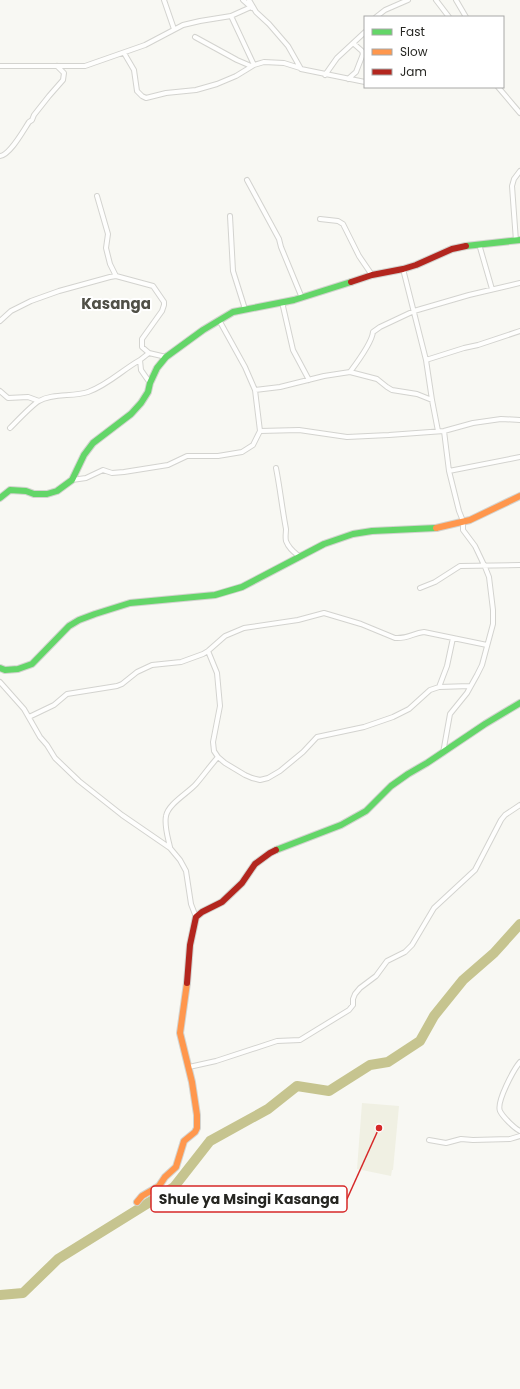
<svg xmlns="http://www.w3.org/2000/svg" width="520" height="1389" font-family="Poppins,sans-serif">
  <rect width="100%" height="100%" fill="#f8f8f3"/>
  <path fill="#f0f0e3" d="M362,1103L399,1106L393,1170H392L391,1176L357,1169Z"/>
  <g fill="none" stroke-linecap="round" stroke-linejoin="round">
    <path stroke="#c6c48f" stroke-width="10" d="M0,1295L23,1293L58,1259L174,1187L210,1141L268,1109L297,1086L329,1091L370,1065L388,1062L420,1041L434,1016L463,980L494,953L520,924"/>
    <g stroke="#d3d3cf" stroke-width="6">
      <path id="street" d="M164,0L174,29
        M243,0L252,8
        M249,0L256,12L269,24L288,46L301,69L365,82
        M436,0L449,17
        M456,0L466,17
        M231,16L254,65
        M376,17L385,10L408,0
        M195,37L237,60L251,66
        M124,53L134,70L137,91L142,96L146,98L166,93L196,90L217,84L236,76L254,65L264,62L284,63L300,68
        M0,66H85L145,45L183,25L200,21L231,16L251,7
        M325,75L337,58L365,32
        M348,79L356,72L363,54L362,51L353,43
        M498,87L520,113
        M0,156C10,155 23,131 29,122L32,120L34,115L49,96L63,80L64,73L57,66
        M247,180L279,239L281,247L302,298
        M97,196L108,234L106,248L110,264L116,276
        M230,216L233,271L245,309
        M320,219L338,221L343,224L359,256L372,275
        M516,241L512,186L514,179L520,171
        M479,244L492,289
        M403,269L426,360L432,400L438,431
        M282,302L293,350L309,380
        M0,321L11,311L31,301L59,291L110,277L116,276L153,286L164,302V305L162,311L142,339V347L149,353L166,357
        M149,353L140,360L141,370L150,383
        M426,360L464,348L478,345L520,331
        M350,372C356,364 372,342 373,332L380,327L414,311L469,295L520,283
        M255,390L280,387L324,376L350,372L377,379L387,387L392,390L417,394L432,400
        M0,391L8,398L28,397L39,401
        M10,428C16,422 33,404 39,401C53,393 73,397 88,392C108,385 122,370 140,360
        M260,431L299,430L347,437L389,435L444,431L473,423L501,419L520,420
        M276,468C280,488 282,508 286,529C286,533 285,537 286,541C289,549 294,552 300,557
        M449,471L520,457
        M72,480L86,478L103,470L112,473L124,472L168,465L187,456H218L242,452L253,445L260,431L255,390L245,367L219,320
        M420,588L435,582L460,566L520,565
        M208,651L217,673L220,706L213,742L214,751L218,757L225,763L245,775L252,778L260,780L268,778L280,771L303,752L317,737L364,727L393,717L409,709L430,690L439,687L470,686
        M0,682L24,709L40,737L47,745L55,758L79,781L122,815L170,848L180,860L186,871L191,904L196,917
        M439,687L447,666L453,638
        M29,717L54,705L67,694L117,686L122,684L137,672L152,665L181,662L203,654L208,651L225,636L244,628L298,620L324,613L361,624L395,638C408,639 413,633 424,632L487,645
        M443,753L450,714L467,693L477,675L482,665L493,624V610L489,577L485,567L475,546L463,530V521L459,511L449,471L444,431
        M170,847C168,838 164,826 166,816C168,804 188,793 196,784C203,776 210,766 218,757
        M520,1062C514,1069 496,1102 500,1111C503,1117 514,1128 520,1131
        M189,1067L216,1061L277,1041L300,1040L349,1010L353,1005V999L355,994L360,988L376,976L387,961L405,952L412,945L434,908L475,870L501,820L505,815L520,805
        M429,1140L446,1143L461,1139L473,1140L510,1139L520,1136"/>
    </g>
    <g stroke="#d3d3cf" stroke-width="8">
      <path id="fast" d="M466,246L520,240
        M0,498L10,490L26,491L34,494H47L57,491L72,480L84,455L93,443L131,414L141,403L148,392L150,383L157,368L166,357L203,330L233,312L294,300L351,282
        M0,668L5,670L18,669L32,664L69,626L79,620L95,614L130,603L215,595L242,587L324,544L353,534L372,531L436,528
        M276,850L341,825L366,811L391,786L408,774L427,763L485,724L520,703"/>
    </g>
    <g stroke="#d3d3cf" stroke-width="8">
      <path id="slow" d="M436,528L470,520L520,496
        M137,1202L142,1196L159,1186L165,1177L176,1167L184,1141L195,1132L197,1128V1115L192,1082L180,1033L187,983"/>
    </g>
    <g stroke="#d3d3cf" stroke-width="8">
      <path id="jam" d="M351,282L372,275L403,269L416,265L452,249L466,246
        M187,983L190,945L196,917L202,912L222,902L242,883L255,864L270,853L276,850"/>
    </g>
    <use href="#street" stroke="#fefefd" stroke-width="4"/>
    <use href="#fast" stroke="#63d668" stroke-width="6"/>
    <use href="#slow" stroke="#ff974d" stroke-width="6"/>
    <use href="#jam" stroke="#b3261e" stroke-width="6"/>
  </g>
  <g text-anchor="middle" stroke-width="4" stroke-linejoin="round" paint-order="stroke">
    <g font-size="15" font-weight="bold" fill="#505047" stroke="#fff">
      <text x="116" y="309">Kasanga</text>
    </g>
  </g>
  <path fill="none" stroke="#d62828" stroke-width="1.5" d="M379 1128L347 1199"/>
  <circle fill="#d62828" stroke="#fff" stroke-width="1.5" cx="379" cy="1128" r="4"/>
  <rect fill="#fff" stroke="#d62828" stroke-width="1.5" x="151" y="1186" width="196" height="26" rx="4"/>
  <g font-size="14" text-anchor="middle" font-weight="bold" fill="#262622">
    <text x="249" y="1204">Shule ya Msingi Kasanga</text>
  </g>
  <rect x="364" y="16" width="140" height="72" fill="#ffffff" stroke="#a8a8a7"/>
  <rect x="372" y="29" width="20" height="6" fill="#63d668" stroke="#a8a8a7"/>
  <text x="400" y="36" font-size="12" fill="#262622">Fast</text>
  <rect x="372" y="49" width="20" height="6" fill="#ff974d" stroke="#a8a8a7"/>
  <text x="400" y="56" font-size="12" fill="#262622">Slow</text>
  <rect x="372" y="69" width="20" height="6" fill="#b3261e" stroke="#a8a8a7"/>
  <text x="400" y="76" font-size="12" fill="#262622">Jam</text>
</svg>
